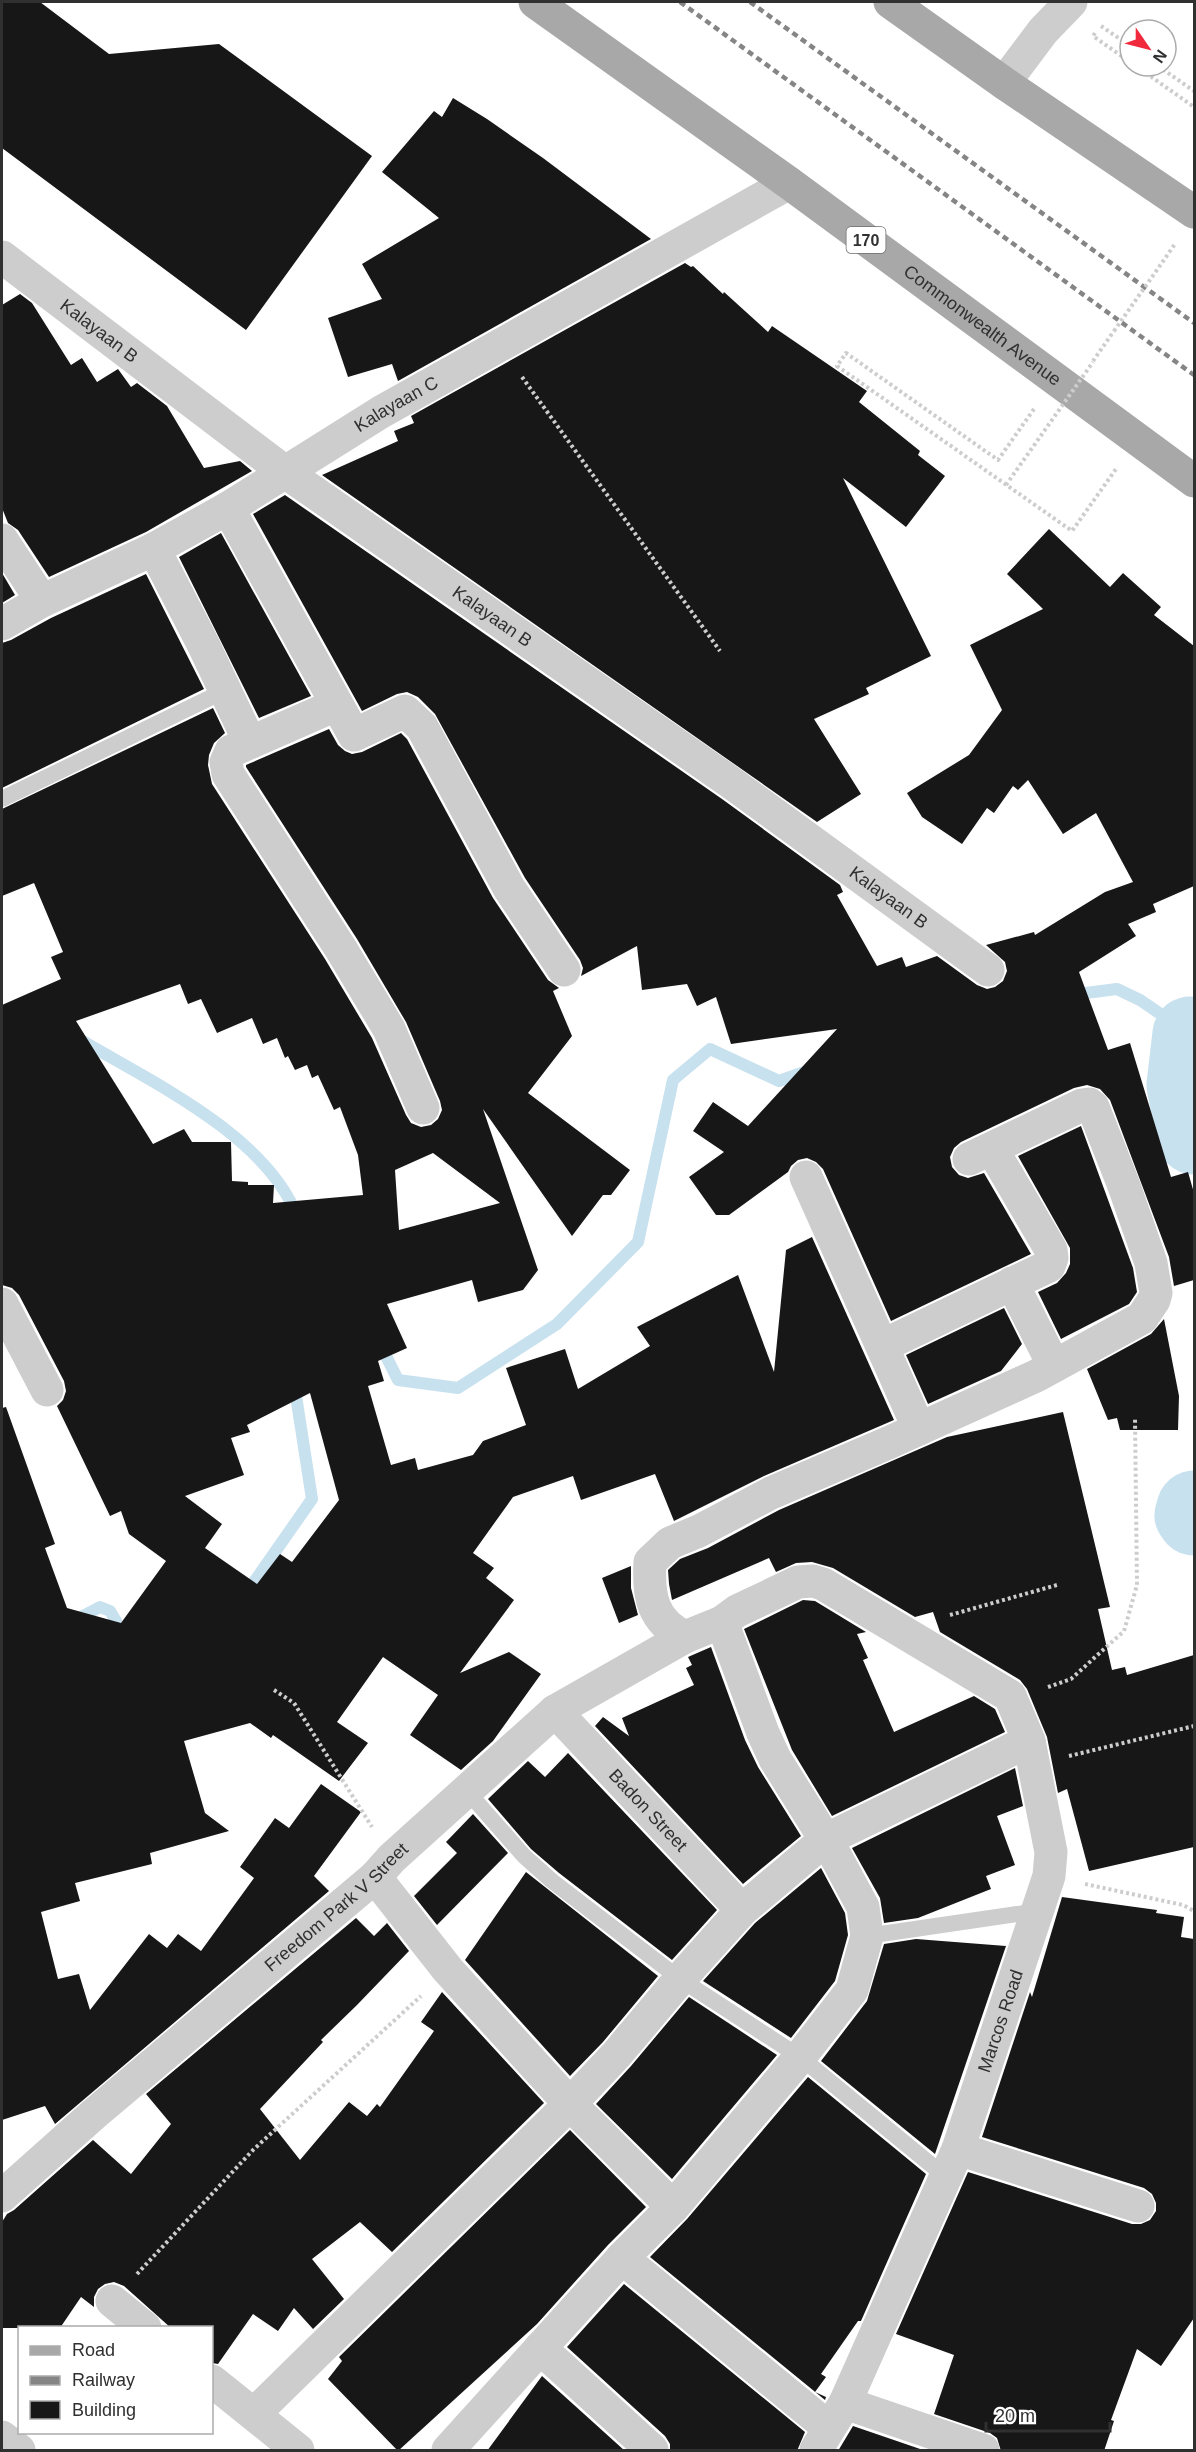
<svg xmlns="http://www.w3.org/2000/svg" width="1196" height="2452" font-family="Helvetica,sans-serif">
  <rect width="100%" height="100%" fill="#fff"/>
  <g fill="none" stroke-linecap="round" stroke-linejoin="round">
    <path stroke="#c8e1ee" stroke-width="12" d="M1070,995L1117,989L1140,1000L1190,1034L1194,1020
      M79,1039C150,1081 266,1135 297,1216
      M380,1344L398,1380L458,1388L557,1324L638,1242L673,1080L710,1049L779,1081L810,1070
      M245,1595L312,1499L294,1383
      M79,1626L81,1617L100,1607L110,1611L116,1621L115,1629L118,1636"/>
    <path stroke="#c8e1ee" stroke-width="75" d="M1190,1034L1184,1085L1194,1137
      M1194,1508L1192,1515L1194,1518"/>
  </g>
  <path fill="#171717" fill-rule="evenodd" d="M2,2H40L109,54L219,44L372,156L246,330L2,148Z
    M453,98L487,119L543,158L651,239L398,381L392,364L348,377L328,318L382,299L362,264L439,218L382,172L434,111L442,117Z
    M685,263L691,267L693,266L723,294L724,292L768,332L772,326L867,391L859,402L920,451L918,455L945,476L906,527L843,478L931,656L866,688L869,694L814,719L861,794L817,822L322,475L398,441L394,431L414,423L411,416Z
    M20,294L32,303L71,365L82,358L97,382L118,369L131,387L137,383L167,406L204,468L240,461L252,471L146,532L49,577L18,530L8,523L2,508V305Z
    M285,495L722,799L840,885L843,892L837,895L877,966L902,957L906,967L937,956L977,985L987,989L995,987L1003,981L1007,971L1005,962L986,945L1034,932L1035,935L1105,892L1133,882L1096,813L1063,834L1028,780L1018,790L1013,786L994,813L987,808L962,844L922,817L907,793L969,755L1002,710L970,645L1043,609L1007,574L1049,529L1110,587L1123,573L1161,607L1154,615L1194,646V886L1153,904L1156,912L1128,924L1136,936L1079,972L1108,1050L1130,1043L1171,1177L1188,1172L1194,1193V1280L1174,1286L1169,1257L1110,1100L1100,1089L1087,1085L1074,1088L961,1142L954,1148L950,1157L952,1167L959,1175L968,1178L984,1173L1031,1254L891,1321L823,1169L816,1162L807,1158L798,1160L791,1166L788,1172L729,1215H716L689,1177L724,1152L693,1131L713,1102L748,1126L837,1029L731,1044L716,997L697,1006L687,984L642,990L637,946L581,976L583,968L580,960L525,878L435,714L418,697L407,692L397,694L362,711L253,514Z
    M221,533L311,696L259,718L179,557Z
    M2,573L15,595L2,603Z
    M146,574L204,689L2,788V643L11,640L51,618Z
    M213,708L225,733L214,743L209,755L208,765L212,784L325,959L372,1038L406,1115L411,1123L421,1127L431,1125L438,1119L442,1110L440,1101L406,1022L357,939L246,767V765L329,729L338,745L345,751L352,754L362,752L401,733L407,739L493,898L548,980L559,988L553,991L572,1036L528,1093L630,1170L611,1195H603L572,1236L483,1109L538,1270L523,1290L478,1302L472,1280L387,1304L407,1348L378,1361L384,1381L368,1386L391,1465L415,1458L418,1470L473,1455L483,1441L526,1425L506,1368L565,1349L578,1389L650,1346L637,1327L738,1275L774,1372L786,1250L812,1237L894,1420L764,1476L674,1521L655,1474L581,1500L573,1476L513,1497L473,1553L494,1568L486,1578L514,1600L460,1673L509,1652L541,1674L493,1741L461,1770L410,1735L438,1695L383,1657L337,1722L368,1743L339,1781L273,1735L271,1738L250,1723L184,1741L205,1813L229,1831L150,1853L152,1864L75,1883L80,1901L41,1912L58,1979L79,1974L90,2010L149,1934L167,1948L178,1934L201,1951L254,1878L240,1867L275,1818L289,1828L321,1784L361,1812L314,1876L329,1891L55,2124L45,2106L2,2120V1408L6,1407L55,1544L45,1548L67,1608L121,1623L166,1561L129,1534L121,1511L110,1516L57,1406L63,1400L66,1391L64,1381L19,1295L12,1288L2,1285V1005L61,979L51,957L63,952L34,883L2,896V809ZM180,984L188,1004L201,999L217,1033L252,1018L263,1044L277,1038L285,1058L288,1056L295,1070L307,1065L312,1078L318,1075L334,1110L340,1107L358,1155L363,1195L273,1203L274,1185H248V1182L232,1181L231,1142H192L184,1129L153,1144L76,1021ZM433,1153L500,1203L399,1230L395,1170ZM310,1393L339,1500L292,1562L280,1554L257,1584L205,1548L222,1524L185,1496L244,1475L231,1438L250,1432L247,1425Z
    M1081,1126L1133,1268L1137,1292L1129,1304L1061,1339L1038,1292L1057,1283L1066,1273L1070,1264V1248L1018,1156Z
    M1004,1308L1022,1344L1001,1371L928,1404L906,1355Z
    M1164,1319L1179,1396L1178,1430H1120L1117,1418L1108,1420L1087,1369L1151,1334Z
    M1063,1412L1110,1607L1098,1609L1112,1670L1125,1667L1127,1675L1194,1655V1847L1089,1871L1067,1789L1058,1793L1047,1737L1027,1689L1020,1680L940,1632L933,1612L915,1617L833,1568L812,1562L796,1563L776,1572L769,1558L672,1600L669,1584L668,1570L680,1559L708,1548L779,1510L947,1437Z
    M631,1566V1588L638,1615L619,1623L602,1578Z
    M803,1600L815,1601L866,1632L857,1634L868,1658L863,1660L894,1732L974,1696L995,1709L1005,1732L832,1816L792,1750L744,1629Z
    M711,1647L745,1740L758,1767L801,1836L743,1884L595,1726L603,1717L629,1736L622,1718L694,1685L686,1668L692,1665L688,1657Z
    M568,1753L717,1910L672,1960L559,1873L531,1849L488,1799L528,1761L545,1777Z
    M1015,1768L1023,1806L997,1816L1015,1865L986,1876L991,1889L918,1918L884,1923L880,1898L852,1848Z
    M473,1814L508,1853L437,1925L414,1896L457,1853L446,1842Z
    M821,1868L845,1913L848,1935L835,1981L791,2038L703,1981L755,1923Z
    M526,1872L658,1976L603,2042L570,2076L465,1960Z
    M1062,1897L1157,1910L1156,1913L1184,1917L1181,1937L1194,1939V2318L1161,2366L1137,2349L1111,2420L1114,2421L1104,2451H1001L997,2438L990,2433L934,2414L954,2355L896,2334L968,2172L1132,2224H1141L1150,2220L1156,2211V2203L1152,2194L1144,2188L982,2137L1030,1992L1032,1997Z
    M356,1918L374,1936L387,1923L409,1951L357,2005L321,2040L323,2042L260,2109L300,2160L349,2102L367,2116L377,2104L380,2107L434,2031L421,2022L442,1992L544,2103L392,2252L360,2222L312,2259L344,2299L313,2329L294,2308L278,2331L253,2314L218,2364L212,2363V2328H171L124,2286L114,2282L105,2284L98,2289L94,2297V2307L81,2297L60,2328H2V2222L7,2214L14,2210L93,2140L131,2174L171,2124L146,2094Z
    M916,1939L1006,1946L935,2154L821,2061L867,2001L884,1944Z
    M689,1997L777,2055L672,2179L596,2104L631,2066Z
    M808,2077L926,2174L861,2321H858L821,2374L826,2377L815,2392L826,2397L825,2400L650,2257L687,2219Z
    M570,2130L646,2207L608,2245L537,2324L398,2451L328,2379L342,2361L339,2357Z
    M624,2284L805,2432L797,2451H670V2444L665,2436L567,2347Z
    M542,2376L625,2451H487Z
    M853,2426L926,2451H838Z"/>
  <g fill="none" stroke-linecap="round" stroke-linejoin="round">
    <path stroke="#cdcdcd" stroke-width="4" stroke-dasharray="3 3" stroke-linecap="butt" d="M1101,26L1130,46
      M1095,33L1093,36L1130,62
      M1136,66L1194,107
      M1158,66L1194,91
      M1152,277L1175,244
      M1093,361L1114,331
      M522,377L720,651
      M1034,409L998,460L846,353L837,366L1072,531L1116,469
      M950,1615L1057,1585
      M1048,1687L1071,1679L1124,1631L1137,1585L1135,1418
      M274,1690L294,1703L372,1827
      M1069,1756L1194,1726
      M1085,1884L1183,1905L1194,1911
      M137,2274L253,2150L421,1996"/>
    <path stroke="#cdcdcd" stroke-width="16" d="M2,799L224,691
      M467,1791L524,1856L552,1881L680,1979L800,2057L946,2177
      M867,1936L1038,1911"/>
    <g stroke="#cdcdcd" stroke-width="33">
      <path d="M1004,83L1043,31L1071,2"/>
      <path id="s1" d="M2,257L285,472L733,784L988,970"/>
      <path d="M228,508L354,735L405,711L422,727L509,888L564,970"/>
      <path d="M2,540L42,601"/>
      <path d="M154,549L204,646L249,741"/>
      <path id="s2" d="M2,624L42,601L154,549L228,508L381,412L789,183"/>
      <path d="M336,705L231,751L226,762L228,774L341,949L389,1029L423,1108"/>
      <path d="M806,1177L919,1429"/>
      <path d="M1012,1283L1054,1366"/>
      <path d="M2,1304L47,1390"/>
      <path d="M882,1346L1049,1266L1052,1258L1051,1250L992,1149"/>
      <path id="s3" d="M555,1711L742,1910"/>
      <path d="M375,1877L448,1970L570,2104L673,2207"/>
      <path d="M958,2149L1138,2206"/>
      <path id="s4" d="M2,2196L94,2114L375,1877L392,1858L555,1711L685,1637"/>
      <path d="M622,2258L829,2428"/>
      <path d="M112,2301L145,2328"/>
      <path d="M540,2348L652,2450"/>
      <path d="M212,2381L298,2450"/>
      <path d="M845,2403L983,2450"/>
      <path d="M254,2414L570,2104L617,2054L680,1979L742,1910L825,1840L1029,1741"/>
      <path d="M2,2437L19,2450"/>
      <path d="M448,2450L622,2258L673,2207L800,2057L852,1990L867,1936L863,1907L835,1855L775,1759L763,1733L722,1622"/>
      <path id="s5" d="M816,2450L845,2403L958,2149L1049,1876L1051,1852L1029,1741L1010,1696L823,1584L813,1581L798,1582L737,1611L722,1622L685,1637C652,1621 648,1596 650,1562L670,1543L699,1531L771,1493L888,1443L1036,1376L1142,1318L1154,1300L1156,1293L1151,1263L1124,1186L1093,1107L1089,1104L1082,1105L969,1159"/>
    </g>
    <g stroke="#a8a8a8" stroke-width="33">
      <path id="s6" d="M535,2L789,183L1194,481"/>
      <path d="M890,2L1004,83L1194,212"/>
    </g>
    <path stroke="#858585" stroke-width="4.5" stroke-dasharray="6 4.5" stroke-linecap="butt" d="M680,2L1194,375
      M750,2L1194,323"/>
    <path stroke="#cdcdcd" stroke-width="4" stroke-dasharray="3 3" stroke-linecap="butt" d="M1114,331L1152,277
      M1006,485L1093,362"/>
  </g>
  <g text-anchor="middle" stroke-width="6" stroke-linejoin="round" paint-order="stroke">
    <rect fill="#fff" stroke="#6e6e6e" stroke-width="1.5" x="846.5" y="227" width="39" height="26" rx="4.5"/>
    <g font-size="16" font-weight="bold" fill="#303030">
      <text x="866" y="246">170</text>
    </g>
    <g font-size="18" fill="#303030" stroke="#fff">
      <text dy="6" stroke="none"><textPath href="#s6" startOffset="552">Commonwealth Avenue</textPath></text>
      <text dy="6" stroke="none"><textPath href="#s1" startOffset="122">Kalayaan B</textPath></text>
      <text dy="6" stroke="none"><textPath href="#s2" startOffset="452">Kalayaan C</textPath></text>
      <text dy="6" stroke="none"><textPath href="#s1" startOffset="608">Kalayaan B</textPath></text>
      <text dy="6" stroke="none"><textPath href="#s1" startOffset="1094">Kalayaan B</textPath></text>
      <text dy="6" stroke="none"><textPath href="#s3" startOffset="136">Badon Street</textPath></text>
      <text dy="6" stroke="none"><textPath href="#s4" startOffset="442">Freedom Park V Street</textPath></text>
      <text dy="6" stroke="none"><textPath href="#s5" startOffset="468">Marcos Road</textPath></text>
    </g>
  </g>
  <rect width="1196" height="2452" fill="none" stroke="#303030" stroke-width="6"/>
  <rect x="18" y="2326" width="195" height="108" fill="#ffffff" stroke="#acacac" stroke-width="1.5"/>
  <rect x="30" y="2346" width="30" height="9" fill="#a8a8a8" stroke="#acacac" stroke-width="1.5"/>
  <text x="72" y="2356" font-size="18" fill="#303030">Road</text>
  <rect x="30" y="2376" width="30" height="9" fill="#858585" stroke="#acacac" stroke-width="1.5"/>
  <text x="72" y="2386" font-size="18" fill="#303030">Railway</text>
  <rect x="30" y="2401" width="30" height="18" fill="#171717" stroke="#acacac" stroke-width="1.5"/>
  <text x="72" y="2416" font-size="18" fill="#303030">Building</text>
  <g transform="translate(1148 48) rotate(125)"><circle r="28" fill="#ffffff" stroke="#acacac" stroke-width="1.5"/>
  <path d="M0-4.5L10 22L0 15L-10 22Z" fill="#f0293d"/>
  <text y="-9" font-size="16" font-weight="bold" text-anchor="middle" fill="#303030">N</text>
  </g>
  <path d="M986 2422v9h124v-9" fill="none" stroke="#303030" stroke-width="3"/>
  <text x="995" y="2422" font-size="18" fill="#303030" stroke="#ffffff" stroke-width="4.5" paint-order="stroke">20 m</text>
</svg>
